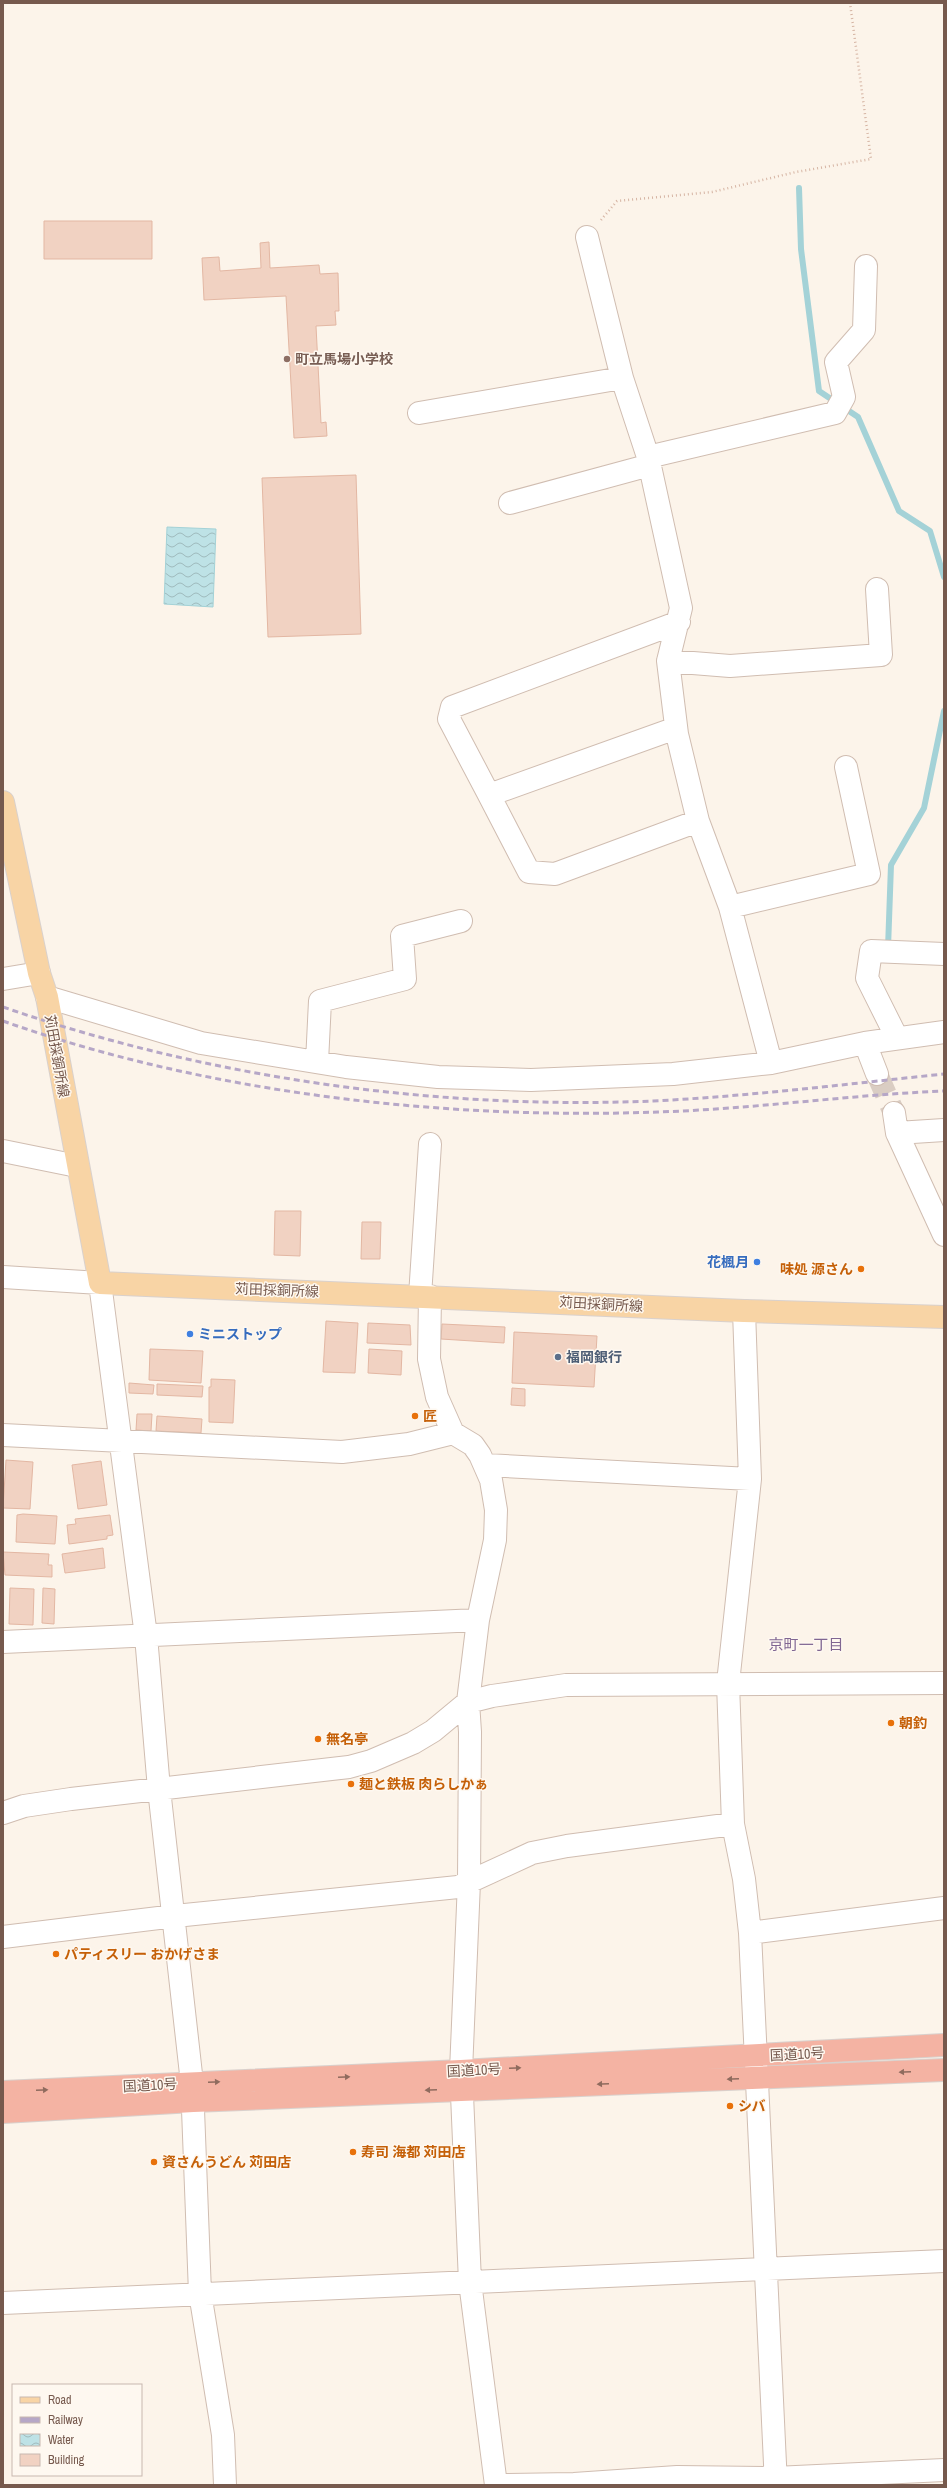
<svg xmlns="http://www.w3.org/2000/svg" width="947" height="2488" font-family="'Archivo Narrow','Noto Sans JP',sans-serif">
  <defs>
    <pattern id="water-waves" width="16" height="10" patternUnits="userSpaceOnUse"><rect width="16" height="10" fill="#bee2e6"/><path d="M0 5q4-4 8 0t8 0" fill="none" stroke="#9fbabd"/></pattern>
  </defs>
  <rect width="100%" height="100%" fill="#fcf4ea"/>
  <path fill="url(#water-waves)" stroke="#a4d2d7" d="M167,527L216,529L213,607L164,604Z"/>
  <g fill="none" stroke-linecap="round" stroke-linejoin="round">
    <path stroke="#a4d2d7" stroke-width="6" d="M799,188L801,249L819,391L858,417L899,511L930,531L944,577
      M888,948L891,865L924,808L944,711"/>
  </g>
  <path fill="#f1d2c2" stroke="#e3b7a3" d="M44,221H152V259H44Z
    M269,242L270,268L319,265L320,274L338,273L339,311H335L336,325L316,326L321,423L326,422L327,436L294,438L286,296L204,300L202,258L219,257L220,271L261,268L260,243Z
    M356,475L361,634L268,637L262,478Z
    M275,1211H301L300,1256L274,1255Z
    M362,1222H381L380,1259H361Z
    M326,1321L358,1323L355,1373L323,1372Z
    M368,1323L410,1325L411,1345L367,1343Z
    M442,1324L505,1327L504,1343L441,1339Z
    M514,1332L597,1336L594,1387L512,1383Z
    M150,1349L203,1351L201,1383L149,1380Z
    M369,1349L402,1351L401,1375L368,1373Z
    M211,1379L235,1380L233,1423L209,1422V1387H211Z
    M129,1383L154,1385L153,1394L129,1393Z
    M157,1384L203,1386L202,1397L157,1395Z
    M512,1388L525,1389V1406L511,1405Z
    M137,1414H152L151,1431L136,1430Z
    M157,1416L202,1419L201,1433L156,1431Z
    M6,1460L33,1462L30,1509L3,1508Z
    M101,1461L107,1505L78,1509L72,1465Z
    M23,1514L57,1516L55,1544L16,1542L17,1515Z
    M110,1515L113,1535L107,1536V1539L69,1544L67,1525L76,1524L75,1519Z
    M103,1548L105,1568L65,1573L62,1554Z
    M3,1552L49,1554L48,1565H52V1577L5,1575Z
    M10,1588L34,1589L33,1625L9,1624Z
    M43,1588L55,1589L54,1624L42,1623Z"/>
  <g fill="none" stroke-linecap="round" stroke-linejoin="round">
    <path stroke="#dacdc3" stroke-width="22" stroke-dasharray="22 11" stroke-linecap="butt" d="M877,1074L894,1113"/>
    <g stroke="#d0bdb1" stroke-width="24">
      <path id="minor" d="M587,237L622,378L648,457L681,608L668,661L677,734L698,821L730,907L771,1063
        M419,413L622,378
        M648,457L835,413L844,397L836,362L864,330L866,266
        M510,503L650,465
        M668,661L730,666L881,655L877,589
        M676,728L489,795L529,872L555,874L698,821
        M489,795L449,719L452,707L679,622
        M730,907L869,874L846,767
        M3,979L39,973
        M47,997L201,1043L346,1067L438,1077L531,1080L673,1074L771,1063L865,1043L944,1032
        M897,1038L867,978L871,951L944,954
        M865,1043L877,1074
        M317,1062L320,1001L405,979L402,936L461,921
        M894,1113L897,1133L944,1235
        M897,1133L944,1130
        M3,1151L77,1166
        M3,1277L100,1283L146,1636L159,1789L192,2083L200,2293L223,2435L225,2485
        M420,1296L430,1144
        M430,1296L429,1359L437,1397L453,1433L473,1445L480,1455L491,1480L496,1510L495,1540L478,1620L468,1702L470,1732L469,1882L461,2071L470,2282L496,2485
        M744,1311L750,1479L728,1683L733,1824L744,1879L750,1933L776,2485
        M3,1435L342,1452L409,1444L453,1433
        M486,1465L750,1479
        M3,1642L478,1620
        M3,1813L24,1806L71,1799L349,1767L371,1761L413,1743L433,1731L468,1702L492,1696L566,1685L944,1683
        M750,1933L944,1908
        M3,1937L175,1916L458,1887L532,1853L567,1846L733,1824
        M3,2303L944,2261
        M503,2485L574,2484L677,2477L775,2478L944,2470"/>
    </g>
    <g stroke="#d9d1cd" stroke-width="24">
      <path id="major" d="M3,802L39,973L47,997L100,1283L744,1311L944,1317"/>
    </g>
    <g stroke="#d9d1cd" stroke-width="24">
      <path id="highway" d="M3,2092L461,2071L944,2045
        M3,2112L193,2101L944,2070"/>
    </g>
    <path stroke="#d6b5a4" stroke-width="2.5" stroke-dasharray="1 3" stroke-linecap="butt" d="M601,220L617,201L712,192L796,172L871,159L850,3"/>
    <use href="#minor" stroke="#fff" stroke-width="22"/>
    <use href="#major" stroke="#f8d4a5" stroke-width="22"/>
    <use href="#highway" stroke="#f4b3a3" stroke-width="22"/>
    <path stroke="#b6a7c7" stroke-width="3" stroke-dasharray="6 4" stroke-linecap="butt" d="M3,1007C208,1078 436,1110 653,1101C751,1096 847,1084 944,1074
      M3,1021C206,1093 443,1120 658,1112C753,1109 848,1095 944,1091"/>
  </g>
  <defs><path id="oneway-solid" d="M-6-.8H1V-3.2L6.5 0L1 3.2V.8H-6Z"/></defs>
  <g fill="#8f6b5e">
    <use href="#oneway-solid" transform="translate(515 2068) rotate(-3)"/>
    <use href="#oneway-solid" transform="translate(905 2072) rotate(178)"/>
    <use href="#oneway-solid" transform="translate(344 2077) rotate(-3)"/>
    <use href="#oneway-solid" transform="translate(733 2079) rotate(178)"/>
    <use href="#oneway-solid" transform="translate(214 2082) rotate(-3)"/>
    <use href="#oneway-solid" transform="translate(603 2084) rotate(178)"/>
    <use href="#oneway-solid" transform="translate(42 2090) rotate(-3)"/>
    <use href="#oneway-solid" transform="translate(431 2090) rotate(178)"/>
  </g>
  <circle fill="#8d6e63" stroke="#fef8f0" stroke-width="1.5" cx="287" cy="359" r="4"/>
  <g fill="#3f7fe0" stroke="#fef8f0" stroke-width="1.5">
    <circle cx="757" cy="1262" r="4"/>
    <circle cx="190" cy="1334" r="4"/>
  </g>
  <g fill="#e8710a" stroke="#fef8f0" stroke-width="1.5">
    <circle cx="861" cy="1269" r="4"/>
    <circle cx="415" cy="1416" r="4"/>
    <circle cx="891" cy="1723" r="4"/>
    <circle cx="318" cy="1739" r="4"/>
    <circle cx="351" cy="1784" r="4"/>
    <circle cx="56" cy="1954" r="4"/>
    <circle cx="730" cy="2106" r="4"/>
    <circle cx="353" cy="2152" r="4"/>
    <circle cx="154" cy="2162" r="4"/>
  </g>
  <circle fill="#5c6f8a" stroke="#fef8f0" stroke-width="1.5" cx="558" cy="1357" r="4"/>
  <g text-anchor="middle" stroke-width="3" stroke-linejoin="round" paint-order="stroke">
    <g font-size="14" font-weight="bold" fill="#785e54" stroke="#fef8f0" text-anchor="start">
      <text x="295" y="364">町立馬場小学校</text>
    </g>
    <g font-size="14" fill="#76594d" stroke="#fef8f0">
      <text transform="translate(57 1056) rotate(80)" y="5">苅田採銅所線</text>
      <text transform="translate(277 1290) rotate(2)" y="5">苅田採銅所線</text>
      <text transform="translate(601 1304) rotate(3)" y="5">苅田採銅所線</text>
      <text transform="translate(797 2054) rotate(-3)" y="5">国道10号</text>
      <text transform="translate(474 2070) rotate(-3)" y="5">国道10号</text>
      <text transform="translate(150 2085) rotate(-3)" y="5">国道10号</text>
    </g>
    <g font-size="14" font-weight="bold" fill="#366cbe" stroke="#fef8f0" text-anchor="end">
      <text x="749" y="1267">花楓月</text>
      <text x="198" y="1339" text-anchor="start">ミニストップ</text>
    </g>
    <g font-size="14" font-weight="bold" fill="#c56008" stroke="#fef8f0" text-anchor="start">
      <text x="853" y="1274" text-anchor="end">味処 源さん</text>
      <text x="423" y="1421">匠</text>
      <text x="899" y="1728">朝釣</text>
      <text x="326" y="1744">無名亭</text>
      <text x="359" y="1789">麺と鉄板 肉らしかぁ</text>
      <text x="64" y="1959">パティスリー おかげさま</text>
      <text x="738" y="2111">シバ</text>
      <text x="361" y="2157">寿司 海都 苅田店</text>
      <text x="162" y="2167">資さんうどん 苅田店</text>
    </g>
    <g font-size="14" font-weight="bold" fill="#4e5e75" stroke="#fef8f0" text-anchor="start">
      <text x="566" y="1362">福岡銀行</text>
    </g>
    <g font-size="15" fill="#806692" stroke="#fef8f0">
      <text x="806" y="1650">京町一丁目</text>
    </g>
  </g>
  <rect width="947" height="2488" fill="none" stroke="#76594d" stroke-width="8"/>
  <rect x="12" y="2384" width="130" height="92" fill="#fef8f0" stroke="#c8b8af"/>
  <rect x="20" y="2397" width="20" height="6" fill="#f8d4a5" stroke="#c8b8af"/>
  <text x="48" y="2404" font-size="12" fill="#76594d">Road</text>
  <rect x="20" y="2417" width="20" height="6" fill="#b6a7c7" stroke="#c8b8af"/>
  <text x="48" y="2424" font-size="12" fill="#76594d">Railway</text>
  <rect x="20" y="2434" width="20" height="12" fill="url(#water-waves)" stroke="#c8b8af"/>
  <text x="48" y="2444" font-size="12" fill="#76594d">Water</text>
  <rect x="20" y="2454" width="20" height="12" fill="#f1d2c2" stroke="#c8b8af"/>
  <text x="48" y="2464" font-size="12" fill="#76594d">Building</text>
</svg>
